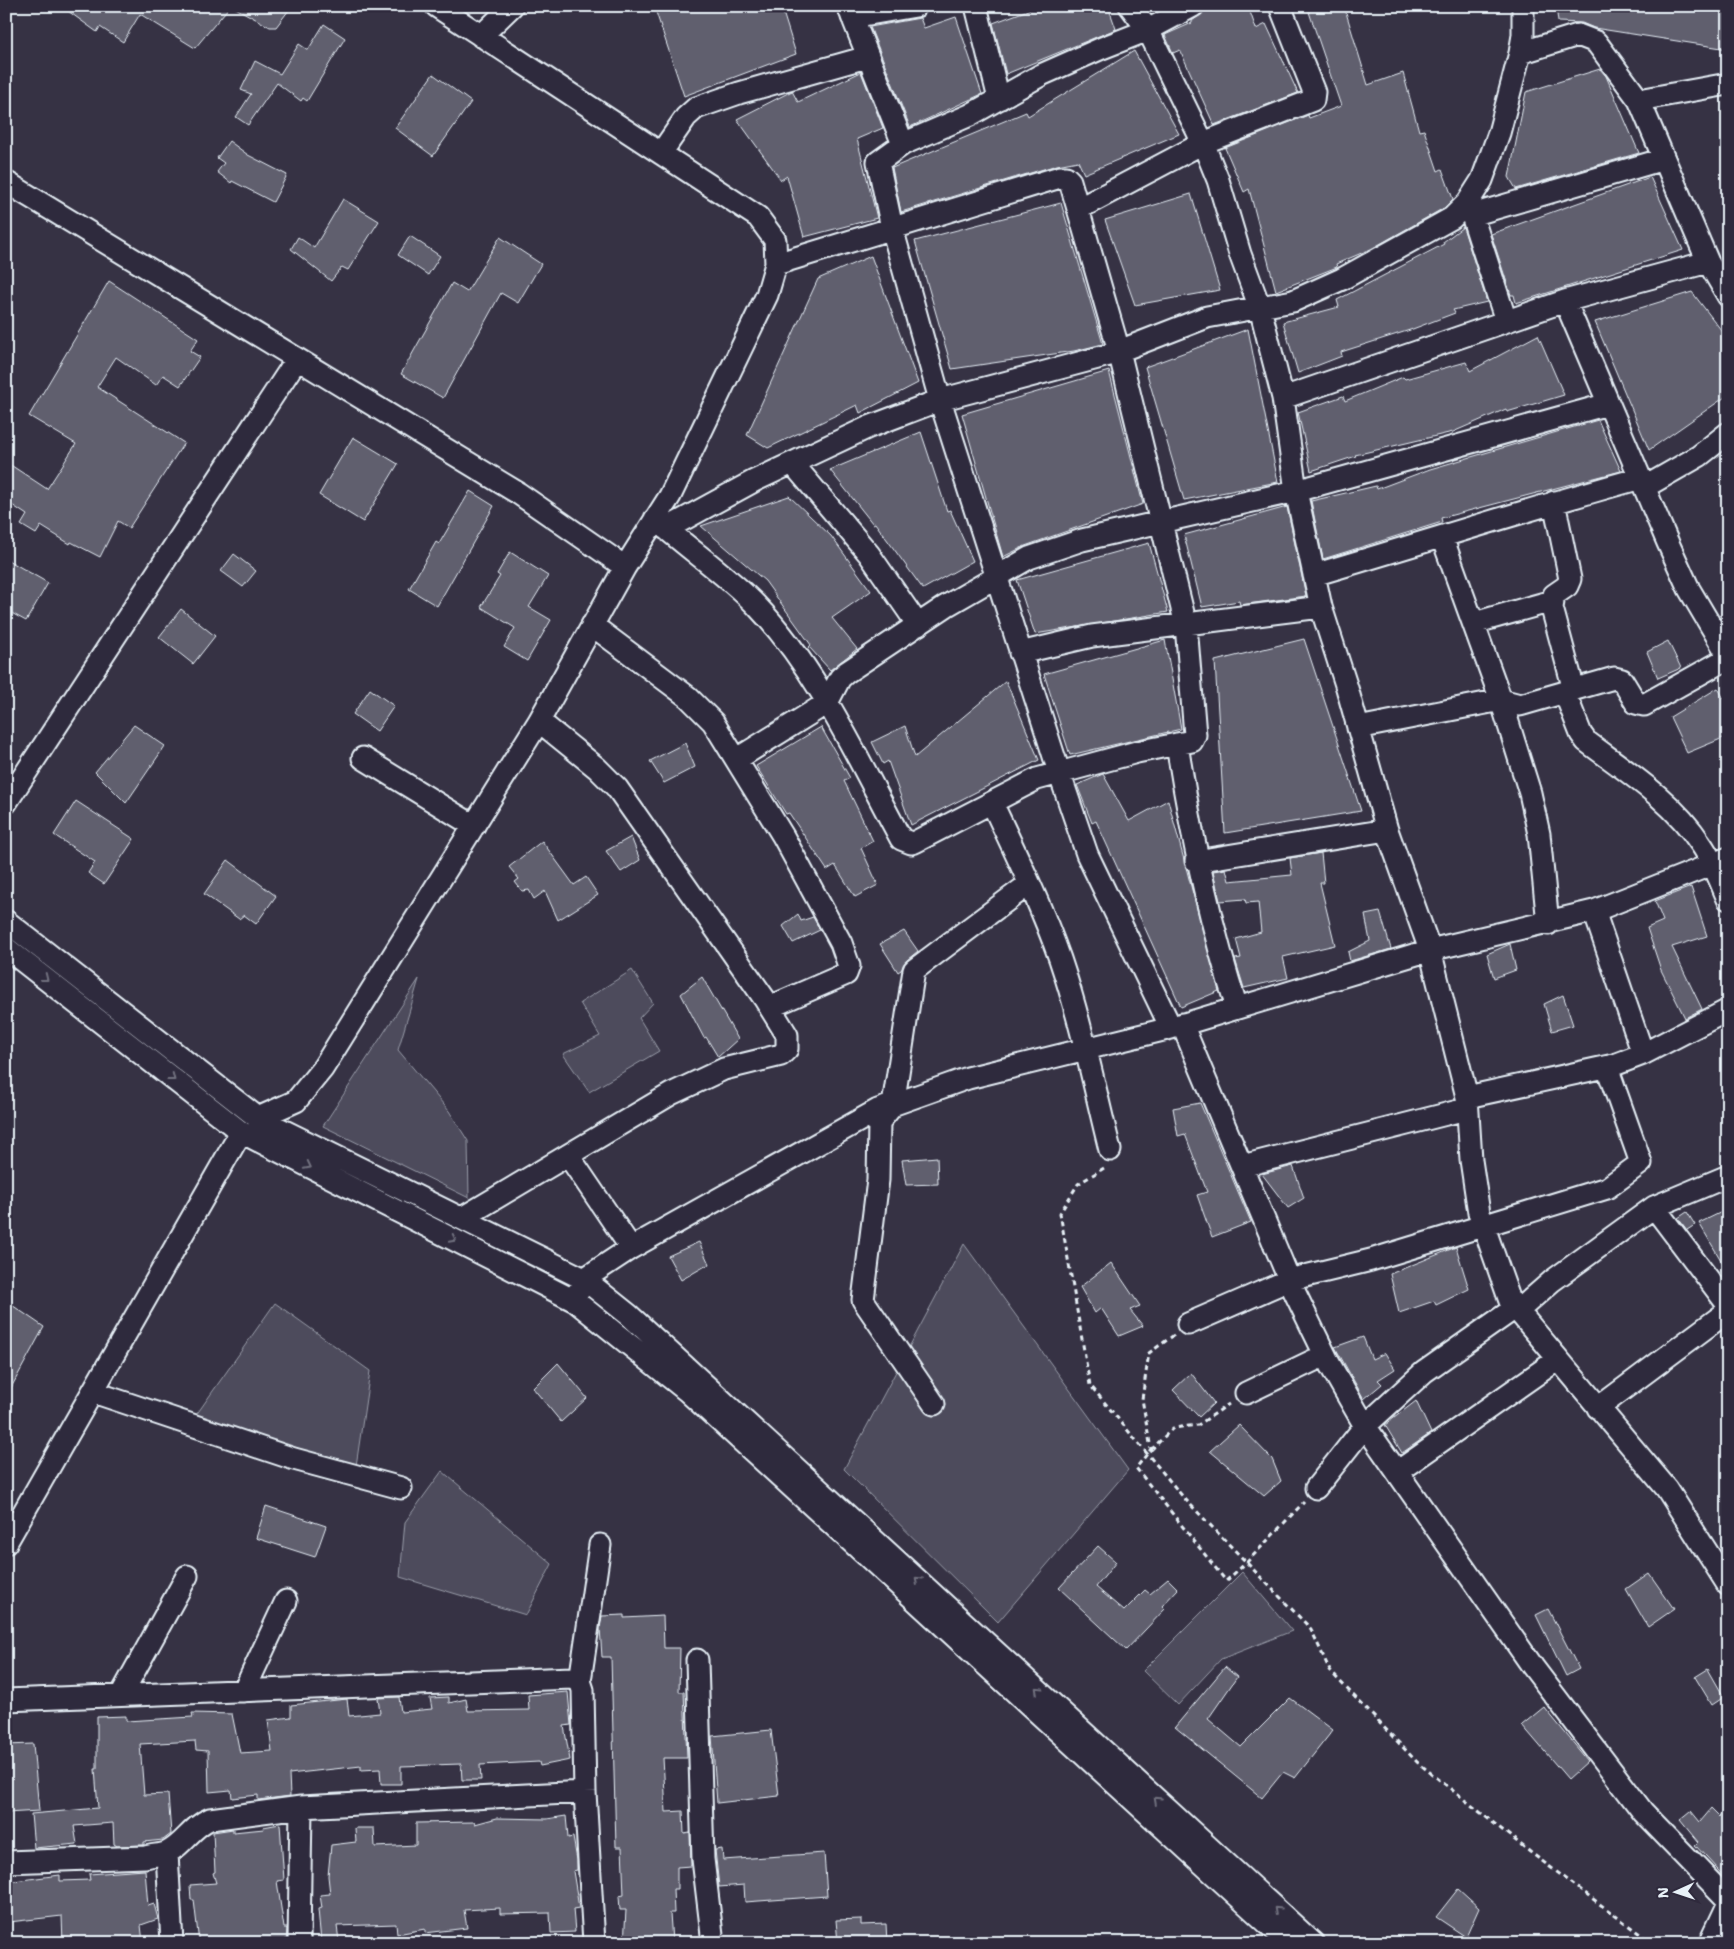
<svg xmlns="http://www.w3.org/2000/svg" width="1734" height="1949" font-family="'Shantell Sans',sans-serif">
  <rect width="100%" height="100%" fill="#363244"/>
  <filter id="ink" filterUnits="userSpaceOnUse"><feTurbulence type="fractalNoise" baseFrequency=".02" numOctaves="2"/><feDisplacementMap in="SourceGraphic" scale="10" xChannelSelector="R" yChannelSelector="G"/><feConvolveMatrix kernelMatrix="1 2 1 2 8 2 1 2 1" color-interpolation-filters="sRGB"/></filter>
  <g filter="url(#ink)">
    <path fill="#4d4b5c" stroke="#9a9eaa" d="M632,970L653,1003L639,1018L659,1051L589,1092L563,1054L600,1036L580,1003Z
      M419,979L398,1050L449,1111L468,1141L469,1198L323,1126Z
      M964,1244L1128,1470L998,1622L844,1469Z
      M275,1303L370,1371L356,1466L194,1418Z
      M442,1471L552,1564L526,1615L400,1577L405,1522Z
      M1242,1572L1292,1631L1221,1659L1178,1705L1143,1671Z"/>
    <path fill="#605e6e" stroke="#e8f1f8" d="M61,6H230L195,48L140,14L123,42L100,27L97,32Z
      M232,6H292L276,27H270Z
      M654,6H781L796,54L684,96Z
      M1039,6H1108L1116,29L1006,74L993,23Z
      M1205,6H1248L1256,29L1266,24L1298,93L1214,125L1180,50L1173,53L1165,35L1192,23V21L1203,13Z
      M1307,6H1344L1368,85L1403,73L1419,131L1424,130L1438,171L1442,169L1453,199L1444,208L1371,249L1336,264L1337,267L1276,291L1249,189L1244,192L1225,148L1308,115L1309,118L1341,106Z
      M1556,6H1728V49L1594,28L1582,23L1558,22Z
      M956,17L982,94L910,127L870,27L920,18L924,28Z
      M324,24L345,38L307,101L303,98L301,101L277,83L248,125L236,117L251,94L241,90L255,61L280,74L299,44L308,50Z
      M1134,51L1179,134L1084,174L1078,161L1057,165L901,212L892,168L1026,112L1028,116Z
      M1600,69L1606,76L1639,153L1516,189L1509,177L1526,92Z
      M861,72L883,128L857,139L877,218L804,237L787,176L781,180L737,119L792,91L798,102Z
      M433,74L471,102L433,156L395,128Z
      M229,141L248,155L287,175L273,202L232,181L231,183L217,172L224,163L217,158Z
      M1650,177L1683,250L1516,303L1514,295H1511L1491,234Z
      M1191,194L1220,290L1135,305L1105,220Z
      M343,199L379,221L348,270L342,267L331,281L291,249L298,237L314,248Z
      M1061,203L1103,344L1074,351L952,369L915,241Z
      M1463,227L1487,302L1453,310L1455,313L1410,330L1341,352L1342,356L1298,373L1283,322L1339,307L1337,300L1444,244L1443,242Z
      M410,236L440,256L428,275L398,255Z
      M500,237L541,264L518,303L501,293L443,398L401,374L452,283L467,292Z
      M871,256L918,383L860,413L857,405L768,448L747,435L818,279Z
      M109,281L198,339L190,351L200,357L180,386L163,375L156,385L116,357L97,387L184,443L129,528L118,521L100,557L71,542L70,544L41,526L36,534L21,525L27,515L6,501V462L47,489L76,444L29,416Z
      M1692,292L1728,339V395L1649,450L1595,322Z
      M1248,329L1278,482L1184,500L1145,367Z
      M1538,335L1564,395L1507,412L1506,409L1453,432L1355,455L1356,456L1311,471L1298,412L1343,396L1345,401L1403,377L1405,379L1466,362L1470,371Z
      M1109,371L1143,504L1025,546L1003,557L962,414Z
      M1598,420L1621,471L1441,518L1442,522L1323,559L1311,501L1376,486L1377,489L1430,469Z
      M921,432L947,511L950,510L973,561L923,589L875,523L873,524L830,470Z
      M353,437L398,464L363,522L319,495Z
      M470,491L494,506L437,606L409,589L436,542L439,544Z
      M789,496L831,536L871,591L832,618L857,649L830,670L809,647L811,645L765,581L701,526Z
      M1287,507L1306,596L1240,605L1239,601L1202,607L1184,535Z
      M1149,543L1168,612L1035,634L1017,580Z
      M510,552L548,576L529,607L551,620L527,661L504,647L515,628L481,607L500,576L497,574Z
      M234,554L256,571L243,587L221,571Z
      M6,559L48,583L26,621L6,610Z
      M181,609L215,636L193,664L159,637Z
      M1304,639L1361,811L1225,833L1215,661Z
      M1165,640L1181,729L1070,755L1044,674Z
      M1668,641L1681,668L1658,678L1647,652Z
      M1006,681L1039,760L911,825L888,761L883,764L872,742L905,726L915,757Z
      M1718,688L1728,706V736L1687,753L1670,717Z
      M370,689L394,706L377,731L353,714Z
      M134,725L165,746L126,803L95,772Z
      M821,727L850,778L844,781L873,841L861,848L878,885L855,897L835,865L827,870L789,813L786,814L756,766Z
      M685,743L695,767L664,783L650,761Z
      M1103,774L1129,821L1168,800L1219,991L1181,1007L1096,821L1092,823L1077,785Z
      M76,801L134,839L104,884L88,873L95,862L54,835Z
      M631,837L640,860L621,872L606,851Z
      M542,841L574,885L586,877L598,895L558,920L545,891L534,899L529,890L522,891L515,882L519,879L509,867Z
      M1321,853L1324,883H1320L1335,945L1283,957L1288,978L1244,988L1235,959L1241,958L1236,939L1261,932L1258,902L1246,903L1245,899L1220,901L1213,871L1226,869L1229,881L1292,875L1290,858Z
      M228,860L276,896L256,924L244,915L239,919L204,894Z
      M1691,887L1707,936L1672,947L1702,1009L1685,1018L1661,970L1647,928L1663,921L1655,901Z
      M1380,912L1391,949L1350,961L1348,952L1370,941L1365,915Z
      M798,914L801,921L813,917L820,930L793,943L783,926Z
      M904,931L918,951L907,960L901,970L898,972L880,944Z
      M1510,944L1516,970L1494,978L1487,954Z
      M702,977L738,1039L718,1057L706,1037L704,1038L681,994Z
      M1563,995L1573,1025L1552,1031L1544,1004Z
      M1200,1103L1251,1222L1212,1237L1197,1195L1207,1192L1185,1134L1178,1136L1173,1108Z
      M937,1157L938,1184L906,1185L902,1160Z
      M1293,1166L1304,1198L1288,1208L1262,1174Z
      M1728,1209V1272L1699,1223Z
      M1687,1212L1695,1225L1687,1230L1678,1218Z
      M699,1242L709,1264L681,1280L668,1256Z
      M1456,1247L1469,1289L1436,1305L1434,1301L1399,1313L1390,1274Z
      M1111,1263L1140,1306L1130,1310L1143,1326L1119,1336L1101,1308L1095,1313L1080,1287Z
      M6,1301L44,1327L6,1397Z
      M1363,1337L1372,1359L1385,1353L1395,1369L1378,1380L1382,1384L1364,1399L1335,1347Z
      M558,1363L587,1398L561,1422L533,1388Z
      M1191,1373L1214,1403L1199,1417L1173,1390Z
      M1416,1401L1431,1433L1402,1453L1385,1425Z
      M1239,1425L1272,1459L1281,1481L1264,1496L1210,1451Z
      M266,1506L326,1526L315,1557L256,1538Z
      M1098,1546L1116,1562L1096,1587L1124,1611L1145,1590L1150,1594L1168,1579L1178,1589L1162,1606L1165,1609L1126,1650L1059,1588Z
      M1649,1573L1674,1609L1648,1627L1626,1589Z
      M1548,1609L1579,1669L1566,1676L1536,1615Z
      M624,1615V1618L663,1616L664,1648H680L679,1692H684L687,1758H663L666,1812L683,1811L684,1834L690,1833L691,1866L677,1867V1889H673L674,1913H670L672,1942L624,1943L626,1910H620L619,1896L624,1895L622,1847H616L611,1657H602L600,1628L602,1616Z
      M1225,1667L1237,1677L1208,1719L1241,1747L1290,1698L1333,1730L1295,1778L1283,1772L1262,1798L1175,1727Z
      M1708,1669L1724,1697L1712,1705L1695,1677Z
      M568,1692L571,1725L564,1726L570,1760L540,1766L539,1762L480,1765L481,1780H462L461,1764L401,1766V1784H381L380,1769L361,1770V1766L289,1774L290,1796L258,1800V1795L232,1798L231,1790L209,1792L208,1751L196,1750L195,1741L140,1744L144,1795L168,1794L171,1834L163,1840L144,1842V1845L117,1846L114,1844L113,1823L74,1826L77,1844L34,1848L31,1814L98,1808L95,1769H97V1717L126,1716V1721L193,1717L192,1713L232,1714L240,1753L272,1751L268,1720L291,1717V1705L347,1699L349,1716L380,1713L378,1698L399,1697L401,1712L432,1709L430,1698L449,1697V1703L466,1699L468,1711L529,1710L528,1695Z
      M1544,1707L1588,1761L1568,1779L1522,1725Z
      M771,1730L779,1796L717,1803L712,1736Z
      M33,1744L39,1811L6,1813V1745Z
      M1728,1806V1881L1695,1845L1698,1842L1680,1820L1691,1811L1700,1822L1711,1809L1719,1817Z
      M566,1816L568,1838L573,1837L577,1860V1870L573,1871L579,1908L573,1909L575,1932L551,1933L550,1913L500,1914V1908L464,1910L467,1928L425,1933V1929L397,1934L396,1924L337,1926L339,1941L321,1942L318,1909L322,1908L320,1895L330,1894L328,1876L331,1845L356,1842L355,1828H374L375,1847L416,1845V1823L475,1822V1824L497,1818L547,1819Z
      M280,1824L284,1880L277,1881L284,1928H287L286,1943H199L194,1900H191L190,1885L216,1883L213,1873L215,1872L213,1832L233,1829V1832L264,1829L263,1827Z
      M722,1849L723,1860L824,1853L827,1896L745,1902L744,1885L719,1887L715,1850Z
      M145,1870L148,1906L154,1904L158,1919L141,1925L143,1943H63L62,1916L9,1922L6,1882L60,1875V1881L90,1880L89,1874Z
      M1458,1889L1479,1908L1466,1937L1436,1917Z
      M861,1919V1925L886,1924L887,1943H838L836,1920Z"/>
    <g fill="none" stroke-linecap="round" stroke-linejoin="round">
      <g stroke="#e8f1f8" stroke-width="25">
        <path id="street" d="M848,6L903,144
          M976,6L999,99
          M1130,6L1148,30L1203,143L1218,180L1240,254L1260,308L1283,398L1296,491L1321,607L1347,688L1387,830L1430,950L1467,1097L1471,1160L1479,1213L1510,1301L1518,1311L1667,1489L1728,1585
          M852,17L916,6
          M481,36L512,6
          M1520,53L1578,35L1596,42L1639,100L1708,262L1728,296
          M1639,100L1728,84
          M661,153L686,117L696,108L739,93L867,57
          M6,182L518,493L625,567
          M1468,203L1506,321
          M1078,209L1203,143L1313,100L1314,92L1280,6
          M1472,215L1664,159
          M1565,301L1668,543L1689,589L1728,655
          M1283,398L1565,301L1708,262
          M793,464L869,554L918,625
          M1645,487L1699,456L1728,433
          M1554,502L1570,579L1567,586L1554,595L1552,608L1574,690
          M655,519C687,548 727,575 756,605C819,671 858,760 901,839L911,843L915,842L1037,779L1137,752L1192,741L1195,735L1186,625L1119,351L1070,181L1066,177H1060L776,264
          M666,529L754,481L869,427L940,400L1109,355L1207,317L1293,301L1342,279L1452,218L1468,202L1482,180L1499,133L1520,53L1523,35V6
          M1442,537L1501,700L1530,793L1539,834L1548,924
          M1314,575C1423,543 1531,508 1641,478
          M1474,623L1552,601
          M592,625L688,697L713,722L783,836L841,943L849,966L846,974L770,1007
          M1020,653L1092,636L1321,607
          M1565,693L1581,734L1586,741C1627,772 1672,800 1701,844C1713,861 1720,881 1728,899
          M1358,728L1501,700L1520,705L1614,678L1622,680L1636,703L1644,705L1728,658
          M1177,744C1191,835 1209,921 1237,1008
          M363,758L474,826
          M737,759L827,703L840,678L847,672L946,606L1029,558L1082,540L1296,491L1608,404
          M6,803L297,359
          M992,803C1016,854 1041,905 1060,959C1081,1021 1094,1086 1110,1150
          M1196,861L1387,830
          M1594,911L1643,1054
          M6,921L258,1118L584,1279L629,1315L1313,1943
          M6,948L241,1132L575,1301L687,1391L1289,1943
          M1182,1024L1294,1291L1330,1365L1365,1426L1533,1667L1643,1812L1728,1900
          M1171,1028L1087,854L1059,772L940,400L892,228L878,162L903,144L970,115L1041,75L1102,48L1148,30L1193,6
          M1467,1097L1614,1065L1643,1054L1728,1010
          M258,1118L296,1101L323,1068L539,721L625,567L670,496L767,295L776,264L775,240L758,217L436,6
          M568,1155L631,1248
          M1242,1166L1466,1109
          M1654,1207L1728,1305
          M462,1218L671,1094L724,1069L781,1055L787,1049V1035L764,998L617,788L597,768L539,721
          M579,1291L584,1279L631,1248L878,1110L968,1078L1171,1028L1430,950L1594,911L1728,858
          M1518,1311L1552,1281L1654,1207L1728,1176
          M1188,1324L1289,1280L1371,1260L1607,1188L1641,1163L1607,1067
          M93,1392L294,1459L401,1488
          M1246,1393L1325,1355
          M934,1404L863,1300L878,1180L879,1122L893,1105L914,970L1029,884
          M1598,1408L1728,1311
          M1397,1472L1557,1360
          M1316,1488L1365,1426L1424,1372L1515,1308
          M6,1543L241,1132
          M697,1660L703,1859L713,1943
          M244,1691L286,1601
          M121,1695L187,1576
          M6,1700L572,1678L580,1681
          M167,1853L172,1943
          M6,1862L146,1857C152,1855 160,1855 166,1853C183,1846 192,1826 210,1819L301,1807L585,1792
          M299,1943L301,1807
          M594,1943L585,1792L583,1690L580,1681L600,1545
          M1710,1943L1728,1905"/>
      </g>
      <path stroke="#e8f1f8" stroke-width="3" stroke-dasharray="5 4" stroke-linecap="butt" d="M1104,1168L1078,1184L1060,1213L1090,1385L1184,1498L1311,1629L1330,1671L1417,1762L1530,1852L1652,1943
        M1174,1335L1149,1353L1142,1399L1151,1449L1136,1468L1226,1581L1247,1562L1304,1502
        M1151,1450L1173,1428L1198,1425L1229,1404"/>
      <use href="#street" stroke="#2f2a3d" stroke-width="21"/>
    </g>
    <defs><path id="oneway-chevron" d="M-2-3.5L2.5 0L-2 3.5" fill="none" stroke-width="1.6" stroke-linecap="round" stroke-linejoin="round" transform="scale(1.25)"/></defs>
    <g stroke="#70707e">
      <use href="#oneway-chevron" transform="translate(45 978) rotate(38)"/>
      <use href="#oneway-chevron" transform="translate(172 1078) rotate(38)"/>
      <use href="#oneway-chevron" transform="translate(308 1166) rotate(27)"/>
      <use href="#oneway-chevron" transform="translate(453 1239) rotate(27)"/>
      <use href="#oneway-chevron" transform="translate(918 1580) rotate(-137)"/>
      <use href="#oneway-chevron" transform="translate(1038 1690) rotate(-137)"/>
      <use href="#oneway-chevron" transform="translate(1157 1800) rotate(-137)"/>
      <use href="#oneway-chevron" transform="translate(1277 1910) rotate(-137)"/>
    </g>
  </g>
  <rect width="1734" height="1949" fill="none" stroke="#2f2a3d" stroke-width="25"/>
  <rect x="12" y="12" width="1709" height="1924" fill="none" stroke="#e8f1f8" stroke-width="2" filter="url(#ink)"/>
  <g transform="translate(1676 1892) rotate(267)" stroke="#2f2a3d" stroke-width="4" paint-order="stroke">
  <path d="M0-4L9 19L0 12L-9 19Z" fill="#e8f1f8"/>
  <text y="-8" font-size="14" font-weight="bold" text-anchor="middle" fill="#e8f1f8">N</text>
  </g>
</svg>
